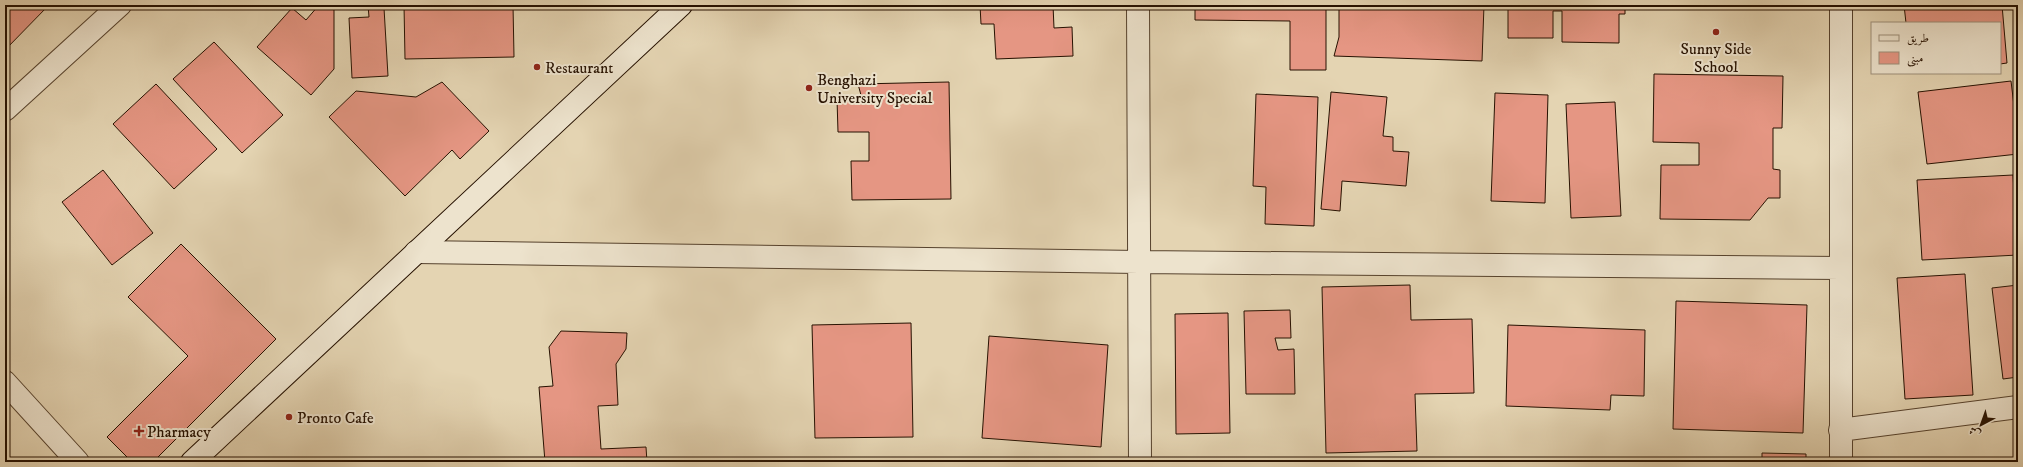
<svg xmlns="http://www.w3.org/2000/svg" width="2023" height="467" font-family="'IM FELL DW Pica',Amiri,serif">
  <rect width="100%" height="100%" fill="#e4d4b2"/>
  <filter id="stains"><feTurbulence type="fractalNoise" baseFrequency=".005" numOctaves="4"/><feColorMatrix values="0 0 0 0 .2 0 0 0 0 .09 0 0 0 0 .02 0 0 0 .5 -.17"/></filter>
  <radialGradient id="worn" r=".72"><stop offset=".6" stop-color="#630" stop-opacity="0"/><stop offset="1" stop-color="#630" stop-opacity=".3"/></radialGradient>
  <path fill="#e59683" stroke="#261101" d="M5,5H45L47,7L5,50Z
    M319,5H328L334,10V69L311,95L257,47L292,8L306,20Z
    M368,5H378L384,8L388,76L352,78L349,18L369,17Z
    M404,5H513L514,57L405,59Z
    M980,5H1053L1054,28L1072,27L1073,56L996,59L994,24H981Z
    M1195,5H1326V70H1290V21L1195,20Z
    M1339,5H1484L1482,61L1334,56L1339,37Z
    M1501,5H1625V14H1619V43L1562,42V11H1553V38H1508V8H1501Z
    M1904,5H2002L2007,63L2000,64V23H1906Z
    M214,42L283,115L242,153L173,79Z
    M1654,74L1783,76L1782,128H1773V169L1780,170V198H1768L1750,220L1660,219L1661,165H1699V143L1653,142Z
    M2011,81L2018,139V154L1927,164L1918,92Z
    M442,82L489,131L460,159L452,150L405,196L329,117L356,91L416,97Z
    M949,82L951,199L852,200L851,161H869V132H838L837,99H862L858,84Z
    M156,84L217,149L174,189L113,124Z
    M1331,92L1387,97L1383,136L1393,137V151L1409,152L1406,186L1342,181L1340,211L1321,209Z
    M1495,93L1548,95L1545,203L1491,201Z
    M1256,94L1318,97L1314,226L1265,224L1266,187L1253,186Z
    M1615,102L1621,216L1571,218L1566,104Z
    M103,170L153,233L112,265L62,202Z
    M2013,175L2018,255L1922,260L1917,180Z
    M181,244L276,339L153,462H132L107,437L188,356L128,297Z
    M1965,274L1973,395L1905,399L1897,278Z
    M1410,285L1411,320L1472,319L1474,393L1415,394L1417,451L1326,453L1322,287Z
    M2018,285V377L2003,379L1992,288Z
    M1676,301L1807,305L1803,433L1673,429Z
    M1290,310L1291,338H1275L1278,350L1294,349L1295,394H1246L1244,311Z
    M1228,313L1230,433L1176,434L1175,314Z
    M911,323L913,437L815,438L812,325Z
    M1508,325L1645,330L1644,396L1611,395L1610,410L1506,406Z
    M561,331L627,333L626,349L616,364L618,405L598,406L601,449L646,447L647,462H545L539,387L553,386L549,347Z
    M989,336L1108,345L1101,447L982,438Z
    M1762,453L1806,454V462H1762Z
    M1176,460H1238V462H1176Z"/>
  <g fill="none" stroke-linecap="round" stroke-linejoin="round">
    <g stroke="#56422d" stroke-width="24">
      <path id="street" d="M1138,5L1140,462
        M5,110L120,5
        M416,252L1139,262L1841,268
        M5,382L78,462
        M1840,430L2018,407
        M1841,462V5"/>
    </g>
    <g stroke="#261101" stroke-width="24">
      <path id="secondary" d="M192,462L681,5"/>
    </g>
    <use href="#street" stroke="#ede3cd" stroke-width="22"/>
    <use href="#secondary" stroke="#ede3cd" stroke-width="22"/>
  </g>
  <g fill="#8f2418" stroke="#ede3cd" stroke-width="1.5">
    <circle cx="1716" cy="32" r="4"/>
    <circle cx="537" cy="67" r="4"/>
    <circle cx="809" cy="88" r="4"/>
    <circle cx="289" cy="417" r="4"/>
    <path d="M137 425h4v4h4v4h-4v4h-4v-4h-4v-4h4z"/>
  </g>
  <g text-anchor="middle" stroke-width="4" stroke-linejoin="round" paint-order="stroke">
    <g font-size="16" fill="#261101" stroke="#ede3cd" text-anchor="start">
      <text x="1716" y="54" text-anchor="middle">Sunny Side<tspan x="1716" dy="18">School</tspan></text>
      <text x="545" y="73">Restaurant</text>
      <text x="817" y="85">Benghazi<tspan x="817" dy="18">University Special</tspan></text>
      <text x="297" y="423">Pronto Cafe</text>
      <text x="147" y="437">Pharmacy</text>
    </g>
  </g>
  <rect width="2023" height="467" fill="none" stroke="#e4d4b2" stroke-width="20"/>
  <rect x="6" y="6" width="2011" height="455" fill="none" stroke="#261101" stroke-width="2"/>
  <rect x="10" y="10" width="2003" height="447" fill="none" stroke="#261101"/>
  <rect x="1871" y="22" width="130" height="52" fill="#ede3cd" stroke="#9d8f7b"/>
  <rect x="1879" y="35" width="20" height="6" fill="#ede3cd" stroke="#9d8f7b"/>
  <text x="1907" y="42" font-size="12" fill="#261101">طريق</text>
  <rect x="1879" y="52" width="20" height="12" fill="#e59683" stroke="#9d8f7b"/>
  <text x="1907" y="62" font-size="12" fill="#261101">مبنى</text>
  <g transform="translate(1981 425) rotate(221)" stroke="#ede3cd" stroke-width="3" paint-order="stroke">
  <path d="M0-3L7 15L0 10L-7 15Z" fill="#261101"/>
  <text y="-6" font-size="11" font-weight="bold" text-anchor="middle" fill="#261101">ش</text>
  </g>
  <rect width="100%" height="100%" filter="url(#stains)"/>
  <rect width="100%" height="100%" fill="url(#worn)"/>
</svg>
